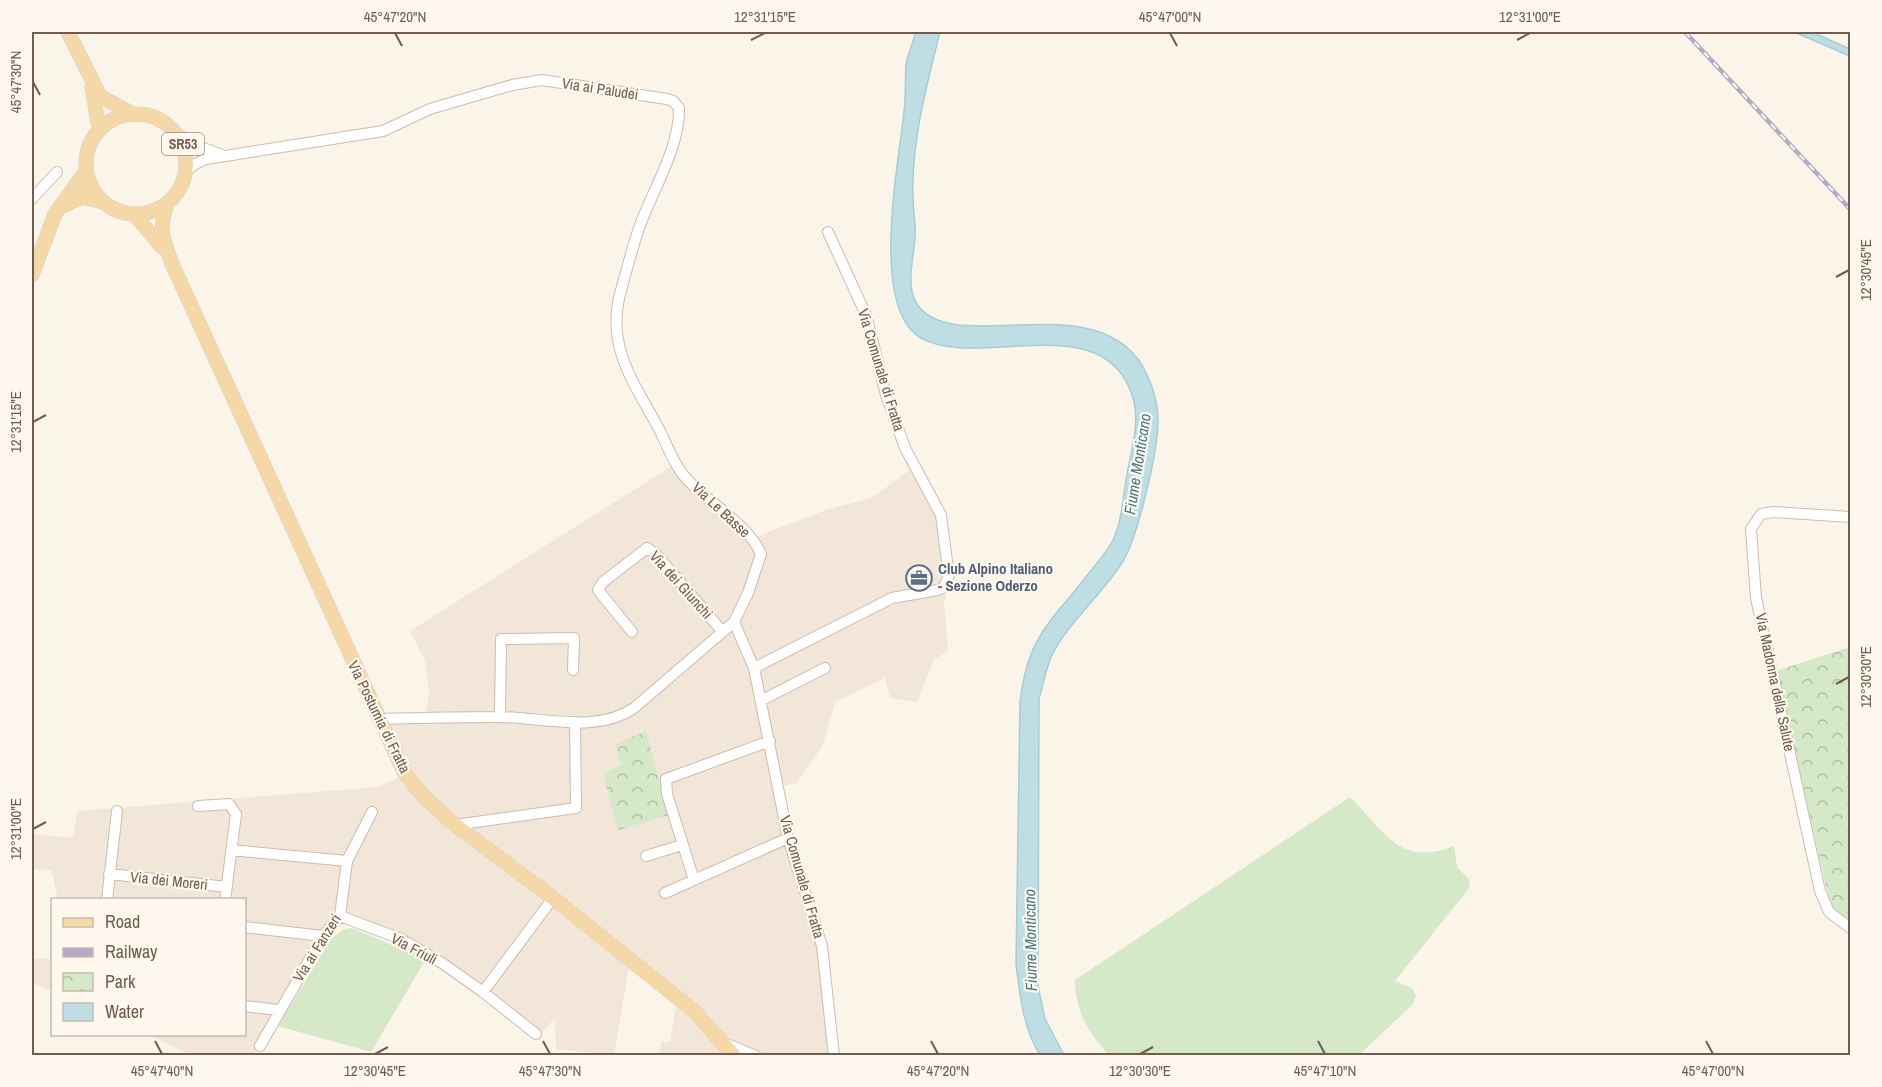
<svg xmlns="http://www.w3.org/2000/svg" width="1882" height="1087" font-family="'Archivo Narrow',sans-serif">
  <defs>
    <pattern id="park-crowns" width="20" height="18" patternUnits="userSpaceOnUse" patternTransform="scale(1.5)"><rect width="20" height="18" fill="#d5e8c8"/><path d="M2 6a3 3 0 1 1 6 0M12 15a3 3 0 1 1 6 0" fill="none" stroke="#b1bfa5"/></pattern>
  </defs>
  <rect width="100%" height="100%" fill="#fbf4e9"/>
  <path fill="#f2e6d8" d="M672,466L683,481L745,541L826,510L872,498L909,470L938,516L945,571L942,584L946,599L944,601L948,650L933,661L917,702L890,698L885,678L835,702L823,745L797,783L773,788L819,948L831,1055H659L661,1042H670L679,989L631,955L614,1055L556,1049L555,1018L543,1032L445,959L404,934L333,913L272,1012L257,1043L255,1055H192L148,1035L244,1034V900L58,899L51,870L32,869V834L73,838L77,811L378,787L412,772L386,721L426,722L429,690L425,661L410,631Z
    M32,958L52,959V991L32,983Z"/>
  <path fill="#d5e8c8" d="M1350,797C1386,833 1399,867 1454,846L1457,867L1469,879L1470,887L1395,981L1412,988L1416,996L1413,1004L1359,1055H1109C1088,1032 1075,1011 1075,980Z
    M352,928L426,959L371,1052L278,1026L331,939L344,929Z"/>
  <path fill="url(#park-crowns)" d="M1850,647V920L1835,910L1829,899L1776,671Z
    M646,731L669,815L618,830L603,774L621,765L616,744Z"/>
  <path fill="#bfdee3" stroke="#a6cdd4" stroke-width="1.5" d="M916,32H940C927,84 911,142 913,197C913,211 916,223 915,237C914,257 905,286 917,304C952,358 1092,285 1142,365C1152,383 1158,401 1158,421C1158,451 1138,536 1123,561C1102,595 1070,620 1052,655C1046,668 1043,685 1039,699L1038,986L1045,1019L1064,1055H1040C1023,1028 1020,996 1016,964L1020,702C1028,634 1051,623 1089,573C1097,563 1107,552 1113,540C1123,519 1123,493 1128,469C1132,449 1139,422 1134,402C1110,303 979,371 921,338C869,308 899,162 904,112C906,97 905,82 906,66C907,55 913,43 916,32Z
    M1794,32H1812L1850,49V56Z"/>
  <g fill="none" stroke-linecap="round" stroke-linejoin="round">
    <g stroke="#ccbcb0" stroke-width="12">
      <path id="minor" d="M176,133L193,144L222,155
        M186,172L195,164L206,159L383,131L430,109L512,85L542,80L667,99L673,101L679,108C680,148 652,191 639,228C632,249 626,272 620,294C606,348 635,384 659,429C667,445 673,463 685,477C707,503 747,522 761,554L748,593L734,622L634,708C597,734 540,717 498,717C458,717 418,718 378,719
        M32,199L57,172
        M1850,517L1773,512L1761,514L1751,529L1756,598L1820,891L1829,912L1850,928
        M734,622L754,668L788,838L822,946L834,1056
        M632,632L598,590L603,582L647,548L655,553L722,631
        M754,668L892,598L938,590L944,587L949,576L941,515L905,448L886,395L866,315L828,232
        M762,700L825,668
        M500,717L501,639L574,638L573,670
        M198,806L229,804L236,814L225,900
        M455,825L576,808L575,722
        M231,850L347,861
        M646,856L682,845
        M109,874L227,887
        M694,880L667,794L666,779L770,741
        M665,893L788,838
        M107,900L117,811
        M340,916L401,939L442,963L483,992L553,898
        M244,927L323,936
        M483,992L536,1034
        M244,1006L279,1010
        M724,1043L756,1056
        M260,1046L323,936L340,916L347,861L372,812"/>
    </g>
    <g stroke="#d8d1ce" stroke-width="15">
      <path id="major" d="M68,32L100,96L131,113
        M92,87L99,129
        M86 164a50 50 0 1 1 100 0a50 50 0 1 1-100 0Z
        M167,204C158,231 163,240 173,266L404,772L423,796L455,825L553,898L694,1011L734,1056
        M63,206L82,197L103,202
        M134,214L162,247
        M32,275L55,214L86,171"/>
    </g>
    <use href="#minor" stroke="#fff" stroke-width="10"/>
    <use href="#major" stroke="#f4d8a7" stroke-width="14"/>
    <g stroke="#b7a8c4" stroke-width="4.5">
      <path id="rail" d="M1685,32L1850,209"/>
    </g>
    <use href="#rail" stroke="#fef8ef" stroke-width="2" stroke-dasharray="7" stroke-linecap="butt"/>
  </g>
  <path fill="none" stroke="#735c4f" stroke-width="2" d="M395,33L402,46M1170,33L1177,46M751,40L765,33M1517,40L1530,33M33,82L40,95M1836,277L1849,270M33,422L46,415M1836,684L1849,677M33,829L46,822M155,1041L162,1054M543,1041L550,1054M931,1041L938,1054M1318,1041L1325,1054M1706,1041L1713,1054M375,1054L388,1047M1140,1054L1153,1047"/>
  <defs>
    <g id="office-ring" transform="scale(1.35)"><circle r="9.5" fill="#fef8ef" stroke="#5c6f8a" stroke-width="1.5"/><path d="M-6-3h4V-5.5h4V-3h4V5H-6ZM-1-4.5V-3h2v-1.5ZM-6 0V1H6V0Z" fill="#5c6f8a"/></g>
  </defs>
  <g fill-rule="evenodd">
    <use href="#office-ring" x="919" y="578"/>
  </g>
  <g text-anchor="middle" stroke-width="4.5" stroke-linejoin="round" paint-order="stroke">
    <rect fill="#fef8ef" stroke="#9d8b7f" stroke-width="1.5" x="162" y="133" width="42" height="22" rx="4.5"/>
    <g font-size="14" font-weight="bold" fill="#735c4f">
      <text x="183" y="149">SR53</text>
    </g>
    <g font-size="15" fill="#735c4f" stroke="#fef8ef">
      <text transform="translate(600 89) rotate(9)" y="5">Via ai Paludei</text>
      <text transform="translate(881 370) rotate(73)" y="5">Via Comunale di Fratta</text>
      <text transform="translate(721 510) rotate(43)" y="5">Via Le Basse</text>
      <text transform="translate(681 585) rotate(48)" y="5">Via dei Giunchi</text>
      <text transform="translate(1775 682) rotate(78)" y="5">Via Madonna della Salute</text>
      <text transform="translate(379 717) rotate(64)" y="5">Via Postumia di Fratta</text>
      <text transform="translate(802 877) rotate(74)" y="5">Via Comunale di Fratta</text>
      <text transform="translate(169 881) rotate(6)" y="5">Via dei Moreri</text>
      <text transform="translate(317 948) rotate(-58)" y="5">Via ai Fanzeri</text>
      <text transform="translate(414 949) rotate(28)" y="5">Via Friuli</text>
    </g>
    <g font-size="15" font-weight="bold" fill="#4e5e75" stroke="#fef8ef" text-anchor="start">
      <text x="938" y="574">Club Alpino Italiano<tspan x="938" dy="17">- Sezione Oderzo</tspan></text>
    </g>
    <g font-size="16" font-style="italic" fill="#4a7a85" stroke="#fef8ef">
      <text transform="translate(1137 464) rotate(-81)" y="6">Fiume Monticano</text>
      <text transform="translate(1030 940) rotate(-91)" y="6">Fiume Monticano</text>
    </g>
  </g>
  <rect width="1882" height="1087" fill="none" stroke="#fef8ef" stroke-width="66"/>
  <rect x="51" y="898" width="195" height="138" fill="#fef8ef" stroke="#c6baaf" stroke-width="1.5"/>
  <rect x="63" y="918" width="30" height="9" fill="#f4d8a7" stroke="#c6baaf" stroke-width="1.5"/>
  <text x="105" y="928" font-size="18" fill="#735c4f">Road</text>
  <rect x="63" y="948" width="30" height="9" fill="#b7a8c4" stroke="#c6baaf" stroke-width="1.5"/>
  <text x="105" y="958" font-size="18" fill="#735c4f">Railway</text>
  <rect x="63" y="973" width="30" height="18" fill="url(#park-crowns)" stroke="#c6baaf" stroke-width="1.5"/>
  <text x="105" y="988" font-size="18" fill="#735c4f">Park</text>
  <rect x="63" y="1003" width="30" height="18" fill="#bfdee3" stroke="#c6baaf" stroke-width="1.5"/>
  <text x="105" y="1018" font-size="18" fill="#735c4f">Water</text>
  <rect x="33" y="33" width="1816" height="1021" fill="none" stroke="#735c4f" stroke-width="2"/>
  <g font-size="15" text-anchor="middle" fill="#735c4f">
    <text x="395" y="22">45°47'20"N</text>
    <text x="765" y="22">12°31'15"E</text>
    <text x="1170" y="22">45°47'00"N</text>
    <text x="1530" y="22">12°31'00"E</text>
    <text transform="translate(16 82) rotate(-90)" y="5">45°47'30"N</text>
    <text transform="translate(1866 270) rotate(-90)" y="5">12°30'45"E</text>
    <text transform="translate(16 422) rotate(-90)" y="5">12°31'15"E</text>
    <text transform="translate(1866 677) rotate(-90)" y="5">12°30'30"E</text>
    <text transform="translate(16 829) rotate(-90)" y="5">12°31'00"E</text>
    <text x="162" y="1076">45°47'40"N</text>
    <text x="375" y="1076">12°30'45"E</text>
    <text x="550" y="1076">45°47'30"N</text>
    <text x="938" y="1076">45°47'20"N</text>
    <text x="1140" y="1076">12°30'30"E</text>
    <text x="1325" y="1076">45°47'10"N</text>
    <text x="1713" y="1076">45°47'00"N</text>
  </g>
</svg>
